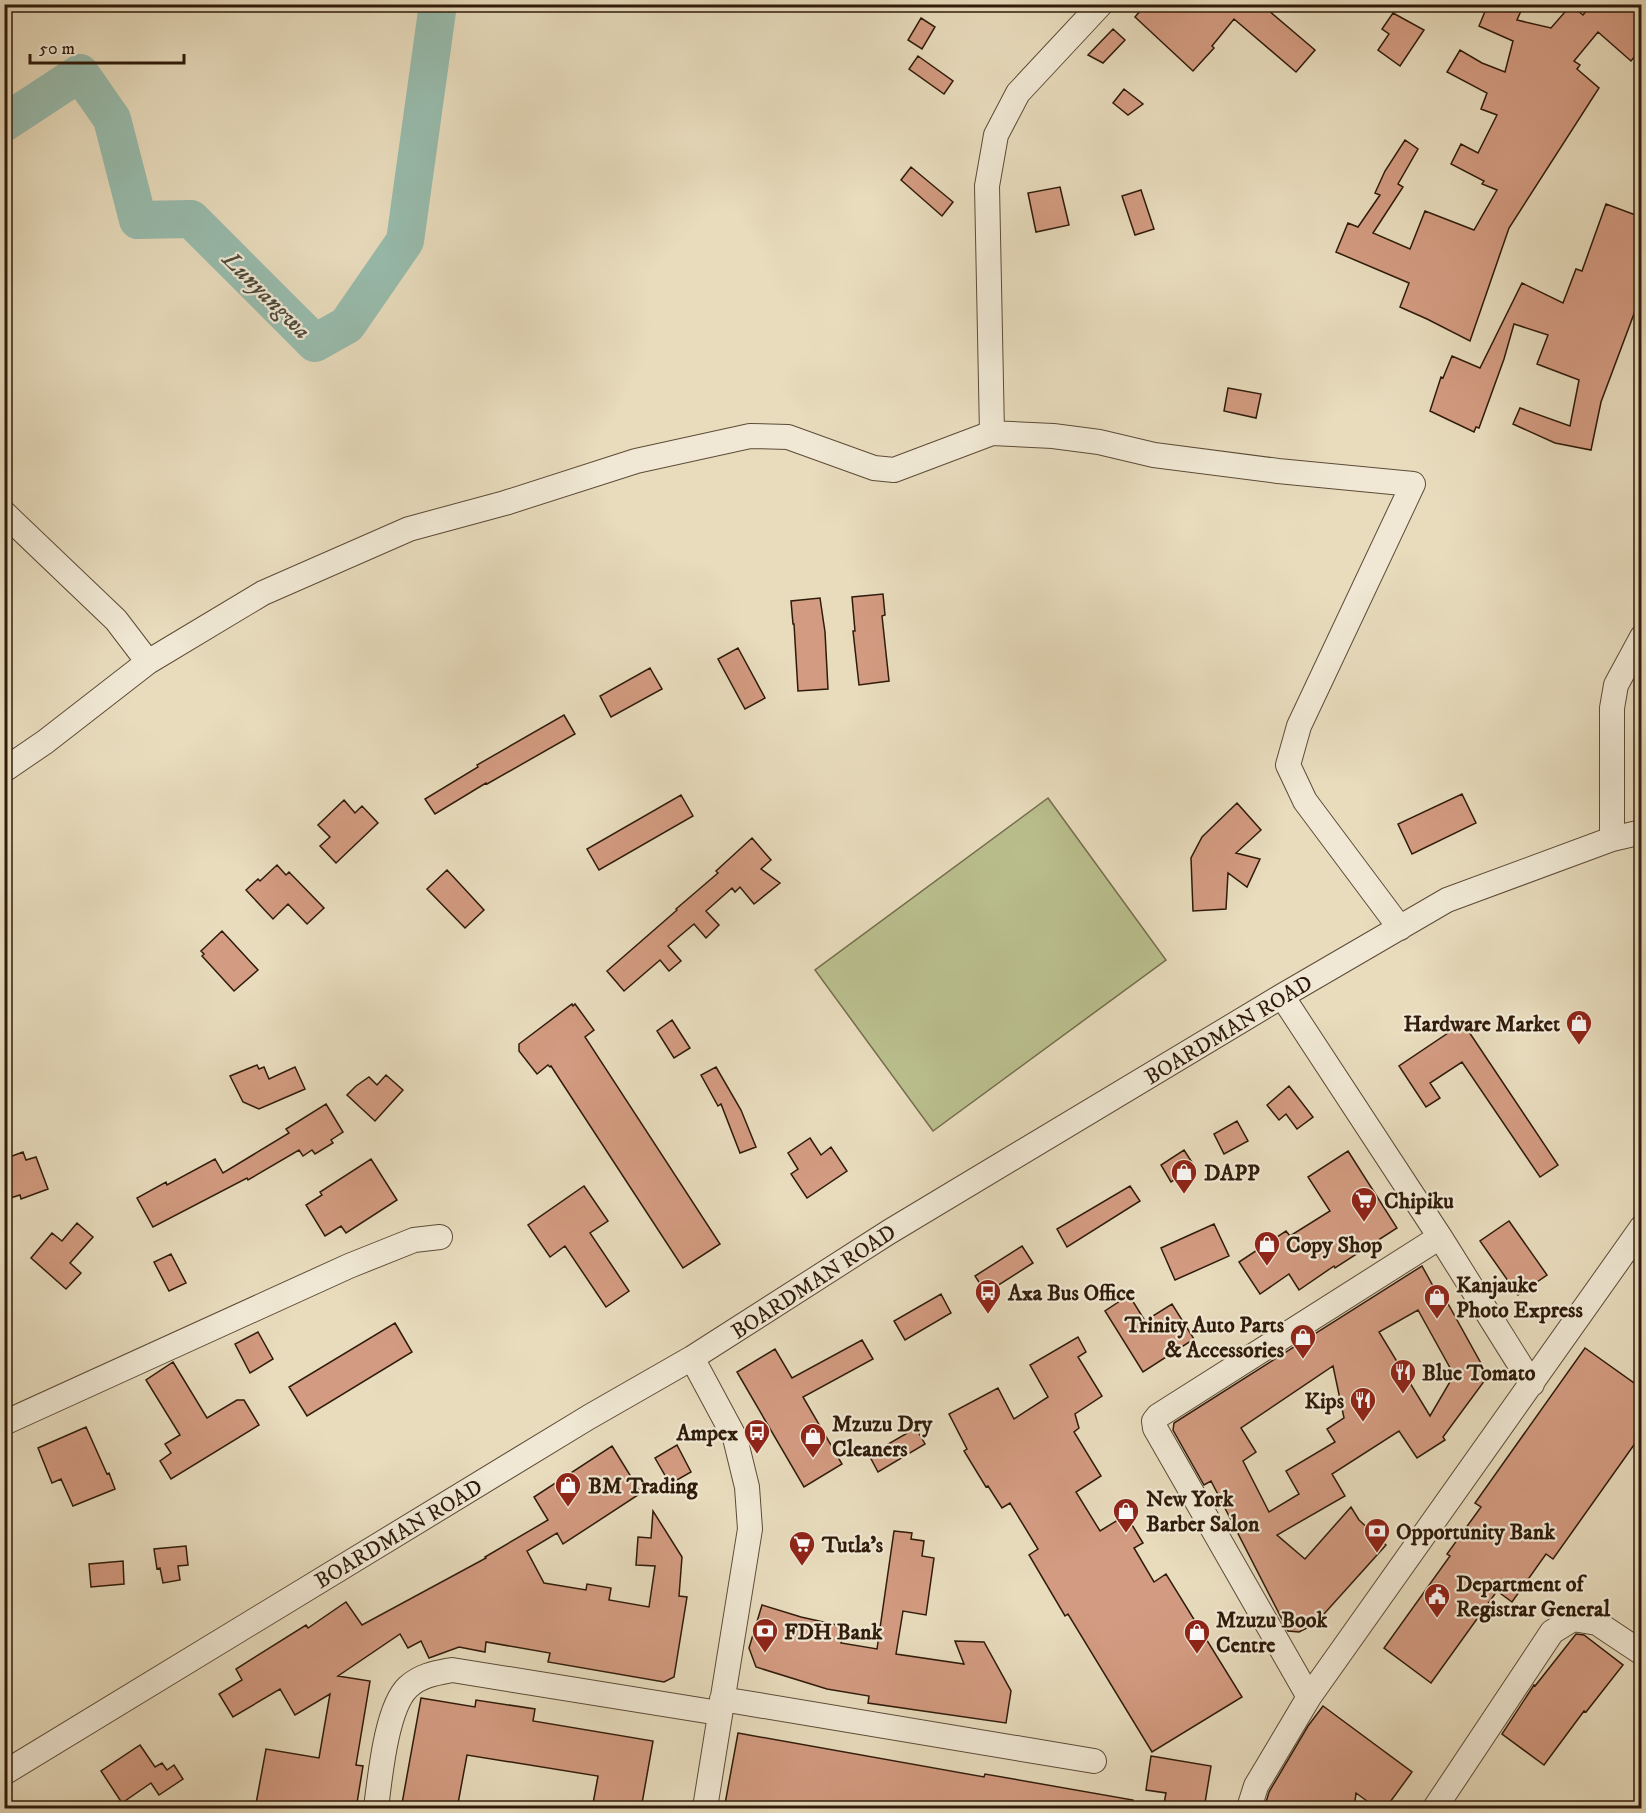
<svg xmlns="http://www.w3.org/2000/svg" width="1646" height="1813" font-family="'IM FELL DW Pica',serif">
  <rect width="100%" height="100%" fill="#e8dcbd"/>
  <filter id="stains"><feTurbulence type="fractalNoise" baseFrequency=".00333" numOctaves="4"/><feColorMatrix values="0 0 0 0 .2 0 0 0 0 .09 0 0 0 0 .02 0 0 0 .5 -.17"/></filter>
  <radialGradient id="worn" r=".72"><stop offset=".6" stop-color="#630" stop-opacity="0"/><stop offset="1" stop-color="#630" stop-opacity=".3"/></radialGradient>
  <path fill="#babf8e" stroke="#746d4c" stroke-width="1.5" d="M1048,798L1166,960L933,1131L815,970Z"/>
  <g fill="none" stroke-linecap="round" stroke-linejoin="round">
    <path stroke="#98bcad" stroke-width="38" d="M4,123L80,73L112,119L138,220L191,219L315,343L347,325L405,241L438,4"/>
  </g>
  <path fill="#d39b81" stroke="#2f1b0a" stroke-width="1.5" fill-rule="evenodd" d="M1146,4H1261L1315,50L1296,72L1234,19L1212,46L1214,48L1193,71L1135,17Z
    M1491,4H1524L1517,20L1551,28L1571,5L1583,15L1592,4H1641V49L1631,61L1598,32L1574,61L1580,65L1577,69L1599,88L1509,228L1470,341L1427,319L1400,307L1409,283L1336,252L1348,223L1358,227L1380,195L1375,193L1385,171L1405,140L1418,149L1398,184L1403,187L1373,233L1410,249L1425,211L1474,230L1497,190L1482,184L1484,181L1451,164L1461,144L1478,153L1497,115L1481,109L1487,93L1447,72L1460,50L1482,63L1505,72L1513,41L1479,26L1486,9L1488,10Z
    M1393,13L1424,30L1400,66L1378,50L1389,34L1382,29Z
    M921,18L935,27L922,49L908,40Z
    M1113,29L1125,40L1103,63L1088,55Z
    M918,56L953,81L944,94L909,69Z
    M1124,89L1143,104L1128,115L1113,103Z
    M911,167L953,202L942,216L901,180Z
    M1060,187L1069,225L1036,232L1028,193Z
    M1141,190L1154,229L1135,235L1122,196Z
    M1606,204L1641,217V295L1601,402L1591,450L1555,443L1513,424L1520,408L1570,426L1579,380L1537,364L1548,335L1514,324L1504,359L1479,428L1476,427L1474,432L1430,411L1441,377L1443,378L1452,356L1480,368L1522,283L1563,303L1576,269L1582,271Z
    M1228,388L1261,394L1256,418L1224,411Z
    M883,594L885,615L882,616L889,681L859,685L853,631H855L852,597Z
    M820,598L825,632L828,689L798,691L794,624H793L791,601Z
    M738,648L765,698L745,709L718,659Z
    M650,668L662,689L611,717L600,696Z
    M564,715L575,734L487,784L486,783L435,814L425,799L478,767L477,765Z
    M1462,794L1476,823L1412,854L1398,824Z
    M681,795L693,816L599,870L587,849Z
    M344,800L355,813L362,806L378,823L336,863L320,846L330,837L318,825Z
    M1237,803L1261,830L1236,853L1260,859L1247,887L1228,873L1226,909L1193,911L1191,858L1202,837Z
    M752,838L771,860L761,869L780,883L754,904L740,887L735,892L732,888L706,911L719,925L706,938L694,924L668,946L681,961L669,971L660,960L624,991L607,971L677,910L676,909L718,873L716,871Z
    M277,865L286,875L289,872L324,908L307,924L288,904L273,919L246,890L258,879L260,881Z
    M447,870L484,910L465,928L427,889Z
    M222,931L258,970L234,991L202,956L204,954L201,951Z
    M572,1004L573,1006L575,1004L594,1030L585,1037L720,1244L683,1268L551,1066L550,1067L548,1065L537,1074L519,1051V1044Z
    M672,1020L690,1048L674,1058L657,1031Z
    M1463,1023L1558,1165L1540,1177L1462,1062L1430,1083L1440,1098L1426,1107L1399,1066Z
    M257,1065L259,1069L264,1067L269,1079L295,1067L305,1089L259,1109L243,1102L230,1076Z
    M716,1067L741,1110L756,1147L740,1153L721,1104L718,1106L701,1075Z
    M386,1075L403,1090L375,1121L347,1095L356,1086L369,1077L377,1085Z
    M1289,1086L1313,1117L1297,1129L1286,1114L1279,1120L1267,1105Z
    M326,1104L343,1132L331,1140L333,1143L315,1154L312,1150L303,1156L299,1150L248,1180L247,1178L153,1227L137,1198L166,1182L167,1185L215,1159L223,1173L289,1133L286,1129Z
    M1237,1121L1248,1141L1224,1154L1214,1134Z
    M810,1138L821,1155L831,1147L847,1171L807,1198L791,1174L798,1169L788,1153Z
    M1184,1150L1195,1167L1171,1182L1161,1165Z
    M1348,1151L1397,1228L1335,1268L1334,1266L1299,1290L1289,1274L1260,1294L1239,1262L1286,1231L1290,1236L1330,1211L1308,1177Z
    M23,1152L26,1160L36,1157L48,1189L21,1199L20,1195L4,1200V1159Z
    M371,1159L397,1200L346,1233L341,1226L325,1236L306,1205L322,1195L320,1192Z
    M584,1186L608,1221L590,1233L629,1291L606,1307L565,1246L550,1257L528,1225Z
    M1130,1186L1140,1201L1067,1247L1057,1229Z
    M1509,1221L1547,1275L1518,1295L1480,1241Z
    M77,1223L93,1237L70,1263L81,1273L66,1289L31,1258L52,1233L62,1241Z
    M1214,1224L1229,1256L1175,1280L1161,1248Z
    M1022,1246L1033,1263L986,1293L975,1276Z
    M171,1254L186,1283L169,1291L154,1262Z
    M1422,1266L1443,1304L1447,1302L1488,1376L1443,1437L1445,1440L1417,1458L1399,1431L1332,1474L1345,1496L1277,1535L1305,1559L1351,1507L1359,1520L1386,1545L1315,1624L1299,1632L1288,1631L1211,1481L1204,1485L1173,1430L1174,1423ZM1418,1310L1454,1375L1430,1416L1379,1332ZM1333,1366L1344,1418L1327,1429L1335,1442L1286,1471L1299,1494L1269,1512L1243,1461L1256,1452L1241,1428Z
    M941,1294L951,1313L905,1340L894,1321Z
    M1129,1295L1145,1321L1172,1304L1194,1339L1143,1372L1105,1311Z
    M395,1323L412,1352L307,1416L289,1387Z
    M258,1332L273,1359L250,1373L235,1344Z
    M1078,1337L1086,1352L1078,1357L1102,1396L1075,1414L1079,1428L1074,1432L1101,1476L1076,1492L1100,1531L1126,1515L1143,1543L1134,1548L1154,1582L1166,1574L1242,1697L1152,1752L1068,1614L1065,1616L1029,1555L1038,1549L1010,1503L1002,1508L988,1486L986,1487L964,1451L967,1449L949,1414L998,1388L1014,1419L1048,1397L1030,1365Z
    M862,1340L873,1359L803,1397L842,1464L804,1487L737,1372L775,1349L792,1378Z
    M1585,1348L1641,1388V1435L1553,1559L1546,1554L1512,1602L1497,1591L1431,1683L1384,1648L1450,1556L1447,1554L1481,1507L1475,1503Z
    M173,1362L207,1418L237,1400H244L259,1425L171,1479L160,1461L171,1453L165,1444L180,1435L146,1380Z
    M86,1427L107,1474L109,1473L115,1489L73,1506L61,1479L52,1483L38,1448Z
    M916,1428L925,1444L878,1472L869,1455Z
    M677,1445L691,1472L670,1484L655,1458Z
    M612,1446L641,1493L563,1544L557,1533L527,1551L544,1583L586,1590L587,1584L611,1588L609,1600L649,1607L655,1566L636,1565L638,1537L651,1538L653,1511L682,1557L679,1596L687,1597L674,1677L664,1682L548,1662L550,1653L486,1642L485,1652L459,1647L429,1658L421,1641L408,1648L400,1634L338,1676L370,1681L356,1765L363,1766L356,1809H255L266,1749L319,1758L330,1694L295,1715L280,1689L233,1717L219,1694L242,1680L236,1669L306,1625L308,1628L346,1602L362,1625L486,1558L485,1557L548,1520L534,1497Z
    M894,1531L912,1533L911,1539L924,1541L922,1556L934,1558L926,1615L903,1611L896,1654L964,1664L955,1641L984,1642L1011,1691L1006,1723L868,1703L869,1696L827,1689L756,1667L749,1648L762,1605L801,1617L846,1627L841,1643L877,1649Z
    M186,1546L188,1565L178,1566L180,1580L163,1583L160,1568L157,1569L154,1549Z
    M123,1561L124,1584L91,1587L89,1564Z
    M1576,1634L1584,1635L1623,1665L1586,1712L1584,1711L1544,1765L1502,1734L1534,1685L1535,1686Z
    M421,1698L475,1707L476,1700L535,1709L533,1721L653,1741L641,1809H592L598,1776L467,1755L457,1809H401Z
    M1323,1706L1412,1772L1385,1809H1378L1356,1793L1354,1809H1264L1269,1792L1308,1726Z
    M738,1733L984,1777L985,1774L1133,1800L1132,1809H780L763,1806V1809H750L725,1804Z
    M140,1745L155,1767L162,1763L167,1770L174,1765L183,1779L159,1795L151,1783L122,1803L101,1771Z
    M1151,1756L1211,1766L1204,1809H1163L1166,1793L1146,1790Z"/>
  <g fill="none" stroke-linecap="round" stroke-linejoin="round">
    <g stroke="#5d4b37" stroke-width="26">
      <path id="minor" d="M992,433L987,186L996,135L1018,93L1101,4
        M4,513L116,620L148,662L45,742L4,770
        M148,662L263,593L409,529L505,503L636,461L750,436L788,437L874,468L894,470L992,433L1053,436L1099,442L1154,455L1278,471L1413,484L1299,726L1288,765L1305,801L1400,928
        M1612,839V708L1616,685L1642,637
        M1282,996L1440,1237L1532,1384
        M692,1358L735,1438L747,1487L750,1529L705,1808
        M4,1423L349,1266L414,1240L440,1237
        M1309,1697L1155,1428L1154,1421L1158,1416L1440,1237
        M722,1699L1094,1761
        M4,1773L589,1417L692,1358L889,1232L1282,996L1447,900L1612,839L1642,832
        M376,1808C380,1778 386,1708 408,1687C421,1675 436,1673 452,1670L719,1713
        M1249,1808L1256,1786L1309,1697L1642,1227
        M1435,1808L1552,1632L1573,1619L1597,1623L1642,1653"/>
    </g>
    <use href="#minor" stroke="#f0e8d4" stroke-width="24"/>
  </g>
  <defs>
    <g id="shop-pin" transform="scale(1.35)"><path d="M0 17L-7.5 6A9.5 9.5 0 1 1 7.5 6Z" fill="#8f2418" stroke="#f0e8d4"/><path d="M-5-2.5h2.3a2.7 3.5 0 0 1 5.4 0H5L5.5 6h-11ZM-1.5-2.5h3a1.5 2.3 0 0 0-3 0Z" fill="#fff"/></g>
    <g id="supermarket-pin" transform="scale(1.35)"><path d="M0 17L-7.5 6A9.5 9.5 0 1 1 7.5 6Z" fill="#8f2418" stroke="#f0e8d4"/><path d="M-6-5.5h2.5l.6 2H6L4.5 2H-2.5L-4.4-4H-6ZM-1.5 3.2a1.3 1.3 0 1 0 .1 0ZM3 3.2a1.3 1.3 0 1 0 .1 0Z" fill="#fff"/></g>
    <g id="bus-pin" transform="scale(1.35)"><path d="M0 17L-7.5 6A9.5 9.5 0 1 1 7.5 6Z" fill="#8f2418" stroke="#f0e8d4"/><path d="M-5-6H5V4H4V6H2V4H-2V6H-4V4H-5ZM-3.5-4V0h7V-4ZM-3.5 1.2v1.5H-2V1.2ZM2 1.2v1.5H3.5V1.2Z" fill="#fff"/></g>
    <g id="restaurant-pin" transform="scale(1.35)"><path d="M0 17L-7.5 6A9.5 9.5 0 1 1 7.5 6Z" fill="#8f2418" stroke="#f0e8d4"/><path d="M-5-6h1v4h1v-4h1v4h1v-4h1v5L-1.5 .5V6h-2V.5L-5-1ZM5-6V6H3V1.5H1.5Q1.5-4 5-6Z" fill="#fff"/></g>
    <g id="bank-pin" transform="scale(1.35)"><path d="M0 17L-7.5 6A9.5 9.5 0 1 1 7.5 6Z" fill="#8f2418" stroke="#f0e8d4"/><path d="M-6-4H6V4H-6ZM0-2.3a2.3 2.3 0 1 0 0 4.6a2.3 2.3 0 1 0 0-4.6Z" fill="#fff"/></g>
    <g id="civic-pin" transform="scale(1.35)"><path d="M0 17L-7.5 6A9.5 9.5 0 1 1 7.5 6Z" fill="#8f2418" stroke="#f0e8d4"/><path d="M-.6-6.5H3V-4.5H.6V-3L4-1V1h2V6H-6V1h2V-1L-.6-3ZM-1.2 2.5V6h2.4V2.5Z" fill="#fff"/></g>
  </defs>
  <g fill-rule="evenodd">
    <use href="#shop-pin" x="1579" y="1023"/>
    <use href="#shop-pin" x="1184" y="1172"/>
    <use href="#supermarket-pin" x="1364" y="1200"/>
    <use href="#shop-pin" x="1267" y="1244"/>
    <use href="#bus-pin" x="988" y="1292"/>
    <use href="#shop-pin" x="1437" y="1297"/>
    <use href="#shop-pin" x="1303" y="1337"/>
    <use href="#restaurant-pin" x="1403" y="1372"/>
    <use href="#restaurant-pin" x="1363" y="1400"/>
    <use href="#bus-pin" x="757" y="1432"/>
    <use href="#shop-pin" x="813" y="1436"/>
    <use href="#shop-pin" x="568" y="1485"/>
    <use href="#shop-pin" x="1126" y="1511"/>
    <use href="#bank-pin" x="1377" y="1531"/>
    <use href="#supermarket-pin" x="802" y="1544"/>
    <use href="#civic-pin" x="1437" y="1596"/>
    <use href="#bank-pin" x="765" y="1631"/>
    <use href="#shop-pin" x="1197" y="1632"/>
  </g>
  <g text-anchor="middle" stroke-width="4.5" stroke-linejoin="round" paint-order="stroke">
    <g font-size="22" font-weight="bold" fill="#2f1b0a" stroke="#f0e8d4" text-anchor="start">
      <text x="1560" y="1031" text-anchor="end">Hardware Market</text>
      <text x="1204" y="1180">DAPP</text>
      <text x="1384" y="1208">Chipiku</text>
      <text x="1286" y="1252">Copy Shop</text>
      <text x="1456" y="1292">Kanjauke<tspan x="1456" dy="25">Photo Express</tspan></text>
      <text x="1008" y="1300">Axa Bus Office</text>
      <text x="1284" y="1332" text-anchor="end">Trinity Auto Parts<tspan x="1284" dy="25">&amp; Accessories</tspan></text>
      <text x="1422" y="1380">Blue Tomato</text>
      <text x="1344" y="1408" text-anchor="end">Kips</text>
      <text x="832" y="1431">Mzuzu Dry<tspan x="832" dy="25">Cleaners</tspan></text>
      <text x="738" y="1440" text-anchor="end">Ampex</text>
      <text x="588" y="1493">BM Trading</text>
      <text x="1146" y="1506">New York<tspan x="1146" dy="25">Barber Salon</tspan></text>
      <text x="1396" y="1539">Opportunity Bank</text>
      <text x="822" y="1552">Tutla's</text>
      <text x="1456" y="1591">Department of<tspan x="1456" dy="25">Registrar General</tspan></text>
      <text x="1216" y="1627">Mzuzu Book<tspan x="1216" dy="25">Centre</tspan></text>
      <text x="784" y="1639">FDH Bank</text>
    </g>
    <g font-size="22" fill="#2f1b0a" stroke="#f0e8d4">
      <text transform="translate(1228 1029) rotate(-31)" y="8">BOARDMAN ROAD</text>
      <text transform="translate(813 1281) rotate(-33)" y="8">BOARDMAN ROAD</text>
      <text transform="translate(398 1533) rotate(-31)" y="8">BOARDMAN ROAD</text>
    </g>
    <g font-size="24" font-style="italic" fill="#4e4b3b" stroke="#f0e8d4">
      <text transform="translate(267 295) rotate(45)" y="8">Lunyangwa</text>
    </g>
  </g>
  <rect width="1646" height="1813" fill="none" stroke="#e8dcbd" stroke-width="24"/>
  <rect x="6" y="6" width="1634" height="1801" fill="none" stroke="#2f1b0a" stroke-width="3"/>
  <rect x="12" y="12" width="1622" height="1789" fill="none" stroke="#2f1b0a" stroke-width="1.5"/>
  <path d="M30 54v9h154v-9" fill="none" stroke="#2f1b0a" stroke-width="3"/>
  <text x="39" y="54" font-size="18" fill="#2f1b0a" stroke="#f0e8d4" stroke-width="4.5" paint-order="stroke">50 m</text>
  <rect width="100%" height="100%" filter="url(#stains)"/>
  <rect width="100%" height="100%" fill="url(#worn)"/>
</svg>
